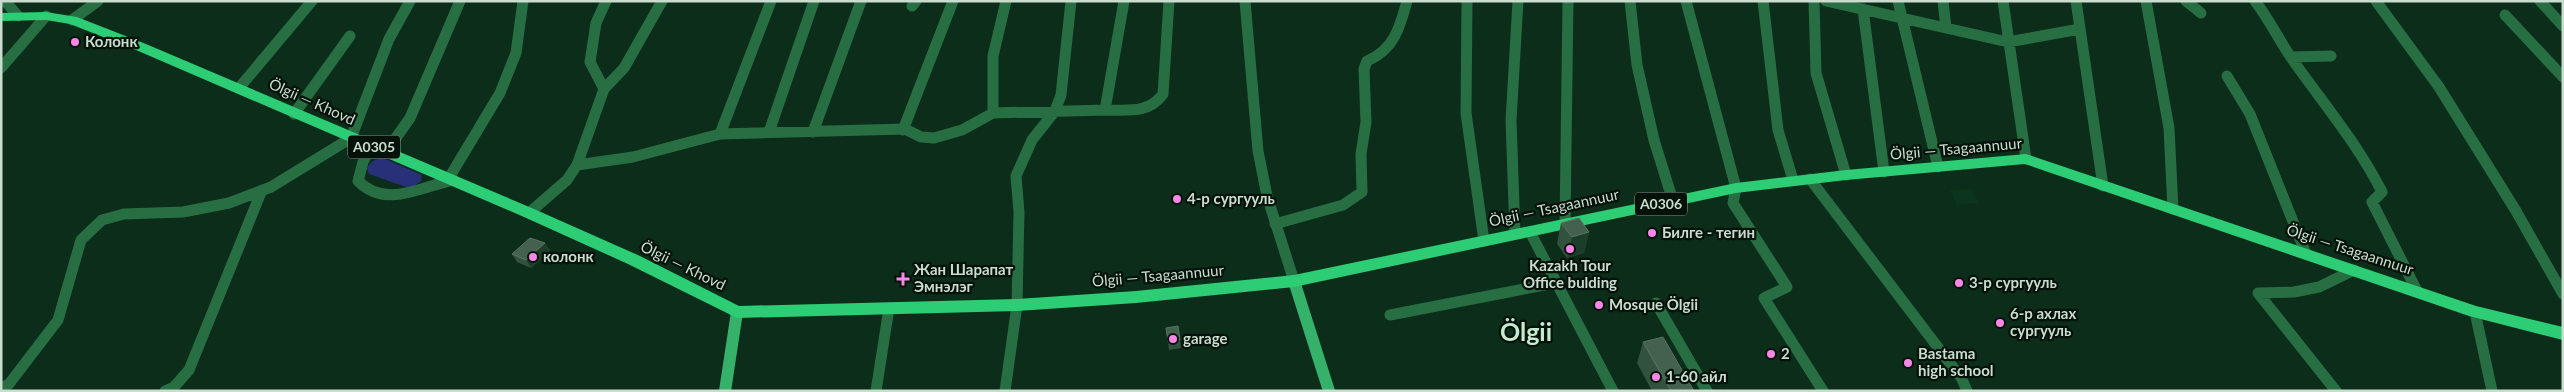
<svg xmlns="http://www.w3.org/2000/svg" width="2564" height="392" font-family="Lato,sans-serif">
  <rect width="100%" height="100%" fill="#0b2d19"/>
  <path fill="#0b351c" d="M1971,189L1979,203L1957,205L1950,190Z"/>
  <path fill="#283079" d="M383,158L422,175L421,181L412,187H406L369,174L367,169C370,161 376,159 383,158Z"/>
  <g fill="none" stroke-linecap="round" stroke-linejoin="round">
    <path stroke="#276e43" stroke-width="11" d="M5,1L18,16
      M1124,1L1105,110C1127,110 1149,114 1163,94L1169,1
      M1245,1L1258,151L1267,196L1294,281
      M1467,1L1466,113L1484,241
      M1630,1L1637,65L1654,140L1673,201
      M1686,1L1736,188L1733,203L1787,287L1764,298L1823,391
      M1763,1L1778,130L1793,180
      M1814,1L1816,73L1846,175
      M1826,1L2008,42L2080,29
      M1898,1L1938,167
      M1943,1L1946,28
      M2003,1L2026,159
      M2076,1L2103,186
      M2146,1L2169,128L2173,209
      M2186,1L2201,13
      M2255,1C2269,19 2279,40 2292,59C2323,103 2358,144 2382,192L2372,202L2417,291
      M2376,1L2439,87L2516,211L2563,294
      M2540,1L2563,26
      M912,6L916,1
      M1863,9L1884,172
      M2505,15L2563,77
      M72,20L98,1
      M2291,57L2331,56
      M1,68L46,16
      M2227,76L2250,114L2306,254
      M239,88L312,1
      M604,89L590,62L596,23L606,1
      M993,113V56L1006,1
      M294,114L350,36
      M903,130L953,1
      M769,132L814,1
      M813,132L861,1
      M720,134L771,1
      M371,146L363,162L358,181C386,209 420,187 453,180
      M386,152L410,118L460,1
      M577,165L604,89L624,68L662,1
      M449,178L500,93L516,53L523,1
      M1810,179L1962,379L1967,391
      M529,213L567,180L577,165L633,157L720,134L905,129L921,137L934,138L962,130L993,113L1105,110
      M1275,224L1343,205L1362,192L1361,154L1366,122L1364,69L1367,61C1394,50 1400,27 1407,1
      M1565,225L1568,1
      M1530,232L1613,391
      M1515,234L1511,120L1518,1
      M1656,303L1707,391
      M2475,312L2492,391
      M1390,315L1555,283
      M1,388L9,384L58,320L81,240L102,220L124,214L183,212L229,203L271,187L351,138L389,39L410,1
      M165,391L174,387L189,370L262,190
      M876,391L889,308
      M1005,391L1017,305L1019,212L1016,176L1032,140L1055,111L1061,95L1071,1
      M2336,391L2258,293L2294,292L2319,287L2354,270"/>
    <path stroke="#35b169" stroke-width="12" d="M1294,281L1329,391
      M725,391L737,312"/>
    <path fill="#2dcd75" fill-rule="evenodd" d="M46,12L77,17L146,44L534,209L640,256L739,306L1017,299L1136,291L1294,275L1736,183L1846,170L2026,154L2476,306L2563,327V340L2469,316L2025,164L1846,180L1736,193L1294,287L1136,303L1017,311L737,318L628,264L524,217L136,50L70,24L46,20L1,21V13Z"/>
  </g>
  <path fill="#32523d" d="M1561,223L1589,232L1584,253L1567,258L1557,244Z
    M545,243L550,251L531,268L517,262L512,254Z
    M1166,328L1180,340L1181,348L1169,350Z
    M1643,342L1694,391H1652L1637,363Z"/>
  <path fill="#1c3d28" d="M1589,232L1584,253L1567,258L1572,237Z
    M545,243L550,251L531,268L526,260Z"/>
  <path fill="#43614d" stroke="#587461" d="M1579,218L1589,232L1572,237L1561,223Z
    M530,238L545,243L526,260L512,254Z
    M1178,326L1180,340L1168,342L1166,328Z
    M1663,337L1694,391H1671L1643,342Z"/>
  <g fill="#fa87e7" stroke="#051209" stroke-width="2">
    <circle cx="75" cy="42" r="5"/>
    <circle cx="1177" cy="199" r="5"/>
    <circle cx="1652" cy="233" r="5"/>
    <circle cx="1570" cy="249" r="5"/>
    <circle cx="533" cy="257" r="5"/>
    <path d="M900.5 271.5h5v5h5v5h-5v5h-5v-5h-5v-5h5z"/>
    <circle cx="1959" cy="283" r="5"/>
    <circle cx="1599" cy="305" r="5"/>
    <circle cx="2000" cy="323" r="5"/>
    <circle cx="1173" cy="339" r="5"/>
    <circle cx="1771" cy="354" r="5"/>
    <circle cx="1908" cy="363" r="5"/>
    <circle cx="1656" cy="377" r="5"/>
  </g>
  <g text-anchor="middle" stroke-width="4.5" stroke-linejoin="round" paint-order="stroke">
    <g fill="#051209" stroke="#8f9f93" stroke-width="1">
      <rect x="348" y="135.5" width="52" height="23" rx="4"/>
      <rect x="1635" y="192.5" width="52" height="23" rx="4"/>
    </g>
    <g font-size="14" font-weight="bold" fill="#cadcce">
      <text x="374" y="152">A0305</text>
      <text x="1661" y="209">A0306</text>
    </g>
    <g font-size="15" font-weight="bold" fill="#cadcce" stroke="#051209" text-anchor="start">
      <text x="85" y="47">Колонк</text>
      <text x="1187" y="204">4-р сургууль</text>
      <text x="1662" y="238">Билге - тегин</text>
      <text x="543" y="262">колонк</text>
      <text x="1570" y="271" text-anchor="middle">Kazakh Tour<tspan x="1570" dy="17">Office bulding</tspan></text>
      <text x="914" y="275">Жан Шарапат<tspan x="914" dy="17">Эмнэлэг</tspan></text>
      <text x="1969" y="288">3-р сургууль</text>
      <text x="1609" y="310">Mosque Ölgii</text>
      <text x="2010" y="319">6-р ахлах<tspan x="2010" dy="17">сургууль</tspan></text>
      <text x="1183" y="344">garage</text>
      <text x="1781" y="359">2</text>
      <text x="1918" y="359">Bastama<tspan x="1918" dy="17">high school</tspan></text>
      <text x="1666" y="382">1-60 айл</text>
    </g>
    <g font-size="15" fill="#cadcce" stroke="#051209">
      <text transform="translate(312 102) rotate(24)" y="5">Ölgii — Khovd</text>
      <text transform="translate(1956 149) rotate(-5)" y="5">Ölgii — Tsagaannuur</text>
      <text transform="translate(1554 208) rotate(-12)" y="5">Ölgii — Tsagaannuur</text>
      <text transform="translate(2350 250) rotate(18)" y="5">Ölgii — Tsagaannuur</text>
      <text transform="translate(683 266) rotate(26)" y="5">Ölgii — Khovd</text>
      <text transform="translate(1158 276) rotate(-5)" y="5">Ölgii — Tsagaannuur</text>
    </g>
    <g font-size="25" font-weight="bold" fill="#c4eacf" stroke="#051209">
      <text x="1526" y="341">Ölgii</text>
    </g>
  </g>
  <rect width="2564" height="392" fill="none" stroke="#cadcce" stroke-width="5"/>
</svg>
